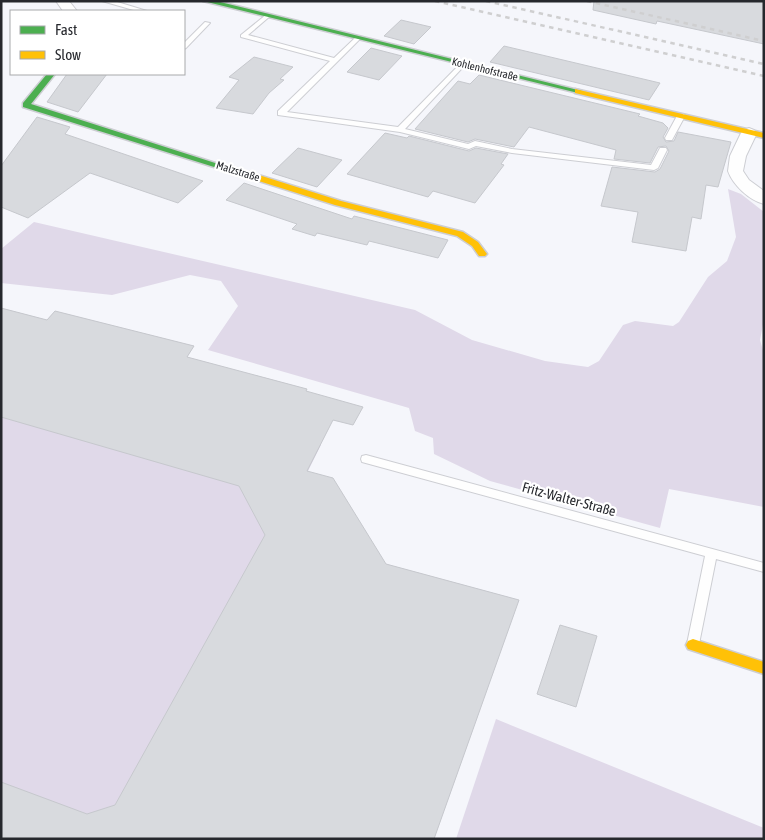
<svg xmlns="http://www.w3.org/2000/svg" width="765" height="840" font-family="'Asap Condensed',sans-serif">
  <rect width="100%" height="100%" fill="#f5f6fb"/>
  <path fill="#e0d9e9" d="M728,189L741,194L764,212V319L760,340L764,354V507L669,489L660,528L490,481L434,454L433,438L415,431L409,408L208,350L238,306L221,281L190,275L112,295L1,283V249L34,222L415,310L472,340L545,361L588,367L599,361L623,325L635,321L673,326L679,322L708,277L727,261L736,237Z
    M1,308L47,320L55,311L194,346L187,357L307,389L286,419L295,438L321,445L308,471L386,564L519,600L434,839H1Z
    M496,719L764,828V839H456Z"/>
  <path fill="#d8dade" stroke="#c6c8cd" d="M594,1H764V44L657,21L656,24L593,10Z
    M401,20L431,27L414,44L384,36Z
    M504,46L660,83L649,100L490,62Z
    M371,48L402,56L379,80L347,72Z
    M254,57L293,67L280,79L284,80L269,93L253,114L216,108L239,80L229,77Z
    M67,74H107L78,112L47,102Z
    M479,75L640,114L638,116L663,123L668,128L663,137L666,142L674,141L678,132L731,142L718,187L706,185L701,219L692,217L686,251L632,242L638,212L601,206L612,167L655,172L660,169L669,151L666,146L658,147L650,163L614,159L616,150L529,127L514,147L475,139L468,142L415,129L458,81L470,84Z
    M37,117L70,127L65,134L203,181L178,203L90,173L28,218L1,207V166Z
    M385,133L407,138L409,136L469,151L476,148L508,154L501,164L504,165L475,203L433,191L428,197L347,174Z
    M298,148L342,160L317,187L272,173Z
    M244,183L352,219L354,216L448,240L438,258L369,241L367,245L317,233L315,236L292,229L297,224L226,200Z
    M1,308L47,320L55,311L194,346L187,357L307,389L306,391L363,407L353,425L333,420L307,471L333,478L386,564L519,600L434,839H1V782L87,814L115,805L265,535L239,486L1,417Z
    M560,625L597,636L576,707L537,694Z"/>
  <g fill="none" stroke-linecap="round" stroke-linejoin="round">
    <g stroke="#cdced3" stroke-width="2">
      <path id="lane" d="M102,1H114L147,11H137Z
        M267,14L269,15V17L248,35L334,58L356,37L361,38L287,112L398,127L461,63H465V65L405,129L468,144L475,141L512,149L651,165L660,148H666L667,150L658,168L654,170L512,153L476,146L469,149L400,132L278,115V111L330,61L241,37V35Z
        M205,22L210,23L186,48L184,49V43Z
        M678,114H684L685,116L672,140H666L665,138Z
        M366,455L764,563V572L716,559L699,644L697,648L693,649L689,648L687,644L705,556L362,462L361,459L362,456Z"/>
    </g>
    <g stroke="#cdced3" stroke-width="2">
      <path id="street" d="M56,1H69L77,11H63Z
        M749,128L754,130L757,133L746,156L743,171L749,180L764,191V204C749,200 733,185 728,171L730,156L741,133L744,130Z"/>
    </g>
    <g stroke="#cdced3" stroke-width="3">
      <path id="fast" d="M203,1H216L582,91L578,93Z
        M47,74H55L31,104L237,170L233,173L230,172L23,107V103Z"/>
    </g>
    <g stroke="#cdced3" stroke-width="3">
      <path id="slow" d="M575,89L764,133V138L575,93Z
        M233,167L341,201L463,232L478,242L487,254L485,256H479L472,246L457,236L335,205L230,172L229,170Z
        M693,639L764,662V674L688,649L686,645L688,641Z"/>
    </g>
    <use href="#lane" fill="#fefefe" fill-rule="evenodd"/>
    <use href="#street" fill="#fefefe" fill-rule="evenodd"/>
    <use href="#fast" fill="#4caf50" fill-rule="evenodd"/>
    <use href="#slow" fill="#ffc107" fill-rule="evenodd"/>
    <path stroke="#cfcfd0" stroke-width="2.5" stroke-dasharray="4.5 4.5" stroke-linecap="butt" d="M435,1L764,76
      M486,1L764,64
      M587,1L764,41"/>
  </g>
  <g text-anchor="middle" stroke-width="4.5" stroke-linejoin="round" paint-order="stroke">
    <g font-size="11" fill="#26282d" stroke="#fff">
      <text transform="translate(485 69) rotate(14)" y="4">Kohlenhofstraße</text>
      <text transform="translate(238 171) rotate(17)" y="4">Malzstraße</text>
    </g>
    <g font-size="14" fill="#26282d" stroke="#fff">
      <text transform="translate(569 499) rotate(15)" y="5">Fritz-Walter-Straße</text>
    </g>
  </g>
  <rect width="765" height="840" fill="none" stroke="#26282d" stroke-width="5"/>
  <rect x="10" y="10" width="175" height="65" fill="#ffffff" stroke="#a8a9ab"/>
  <rect x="20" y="26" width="25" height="8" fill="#4caf50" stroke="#a8a9ab"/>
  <text x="55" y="35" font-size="15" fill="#26282d">Fast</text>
  <rect x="20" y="51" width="25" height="8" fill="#ffc107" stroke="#a8a9ab"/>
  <text x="55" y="60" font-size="15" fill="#26282d">Slow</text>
</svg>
